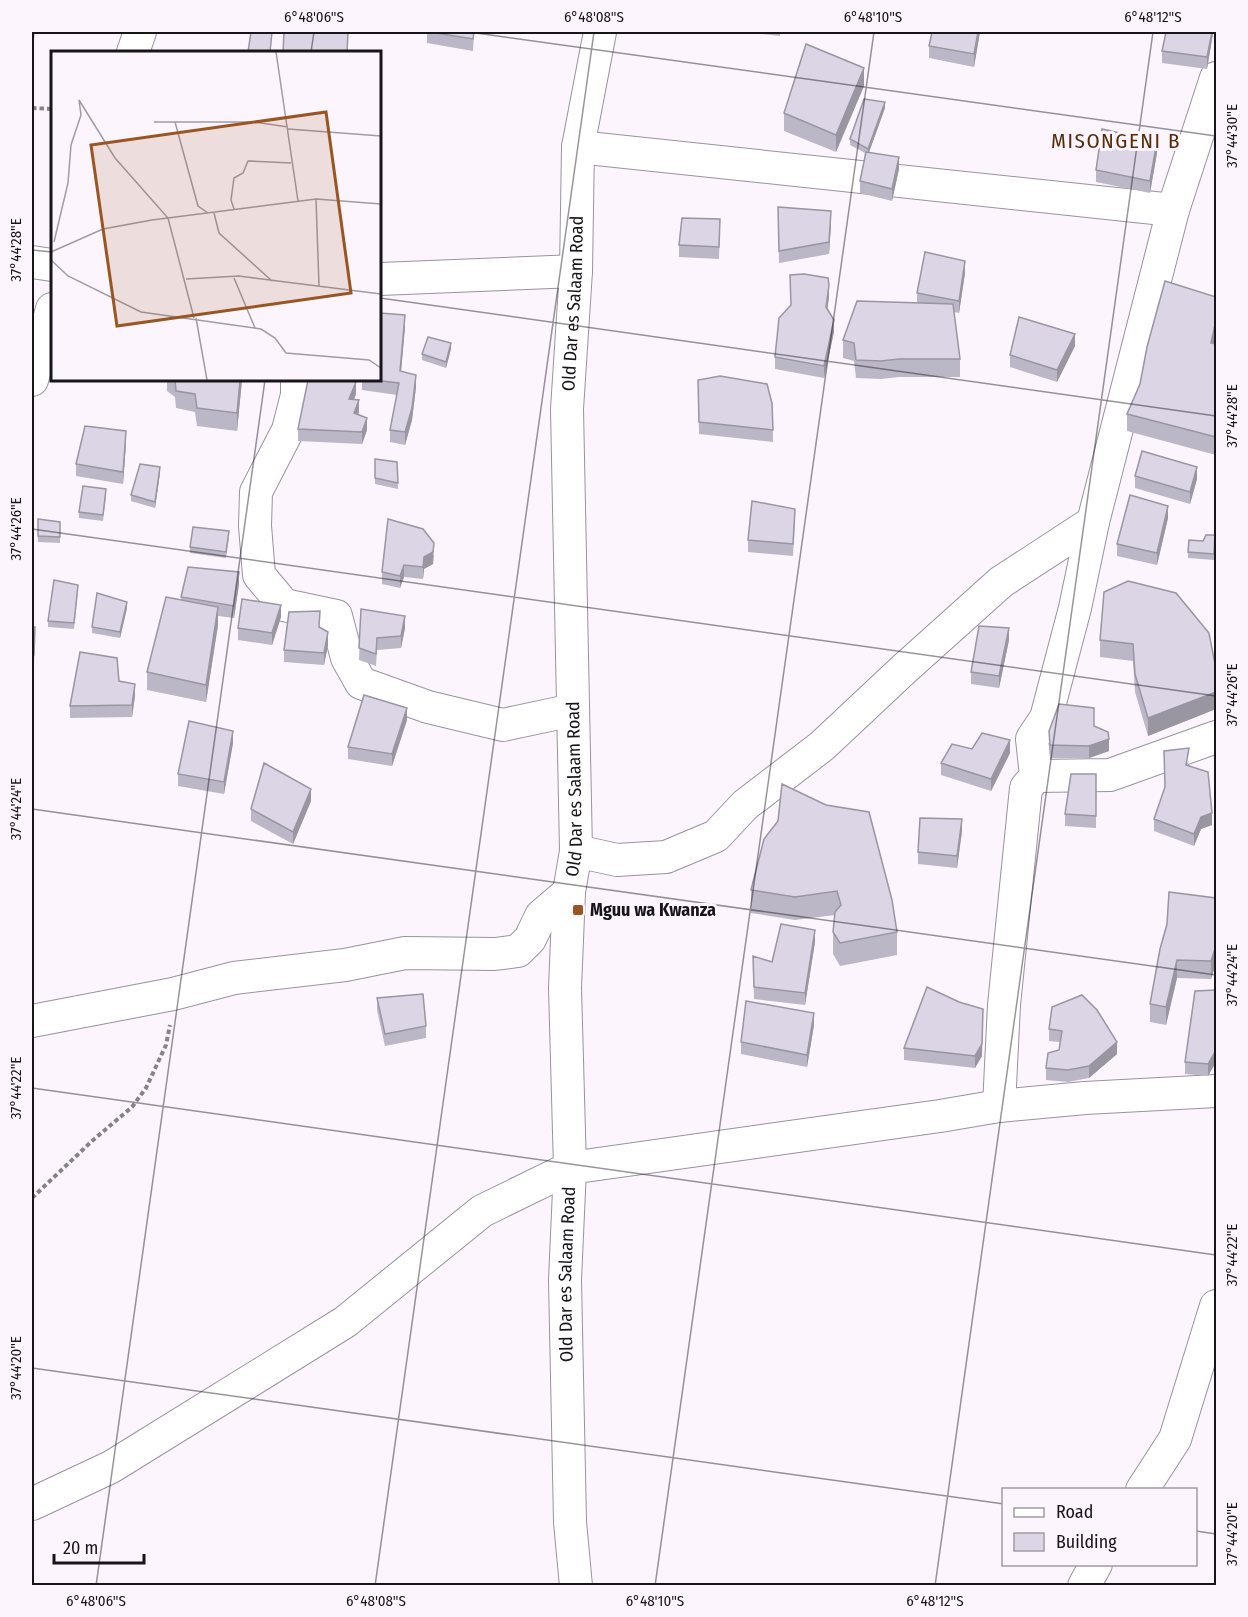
<svg xmlns="http://www.w3.org/2000/svg" width="1248" height="1617" font-family="'Fira Sans Condensed',sans-serif">
  <rect width="100%" height="100%" fill="#fcf5fe"/>
  <g fill="none" stroke-linecap="round" stroke-linejoin="round">
    <g stroke="#9b919f" stroke-width="34">
      <g id="minor">
        <path d="M133,52L140,32"/>
        <path d="M578,147L1173,210"/>
        <path d="M32,262L52,265"/>
        <path d="M380,279L576,271"/>
        <path d="M32,380L52,309"/>
        <path d="M297,380V395L288,430L256,492L255,526L259,575L284,605L336,616L347,658L361,683L428,707L503,725L573,710"/>
        <path d="M1036,776L1110,775L1216,737"/>
        <path d="M576,851L617,860L666,857L716,836L745,805L822,746L903,670L1001,582L1093,522"/>
        <path d="M32,1021L173,994L234,978L345,965L405,953L495,954L518,951L530,939L541,916L569,892"/>
        <path d="M999,1106L1004,1005L1026,788L1036,776L1032,739L1046,718L1075,608L1093,522L1173,210L1216,78"/>
        <path d="M1142,1490L1175,1439L1216,1306"/>
        <path d="M32,1504L111,1467L345,1322L482,1211L570,1168L940,1116L999,1106L1085,1098L1216,1091"/>
        <path id="s1" d="M576,1586L570,1522L565,1280L570,1168L565,988L569,892L576,851L567,409L576,271L578,147L600,32"/>
        <path d="M1084,1586L1096,1564"/>
      </g>
    </g>
    <path stroke="#878289" stroke-width="4" stroke-dasharray="4.5 3" stroke-linecap="butt" d="M32,108L52,109
      M32,1198L92,1141L132,1107L146,1088L166,1045L170,1025"/>
    <use href="#minor" stroke="#fff" stroke-width="32"/>
  </g>
  <path fill="#bcb7c6" d="M427,32H474L473,51L427,43Z
    M746,32H780V36Z
    M931,32H980L974,67L929,58V46L932,32Z
    M1213,32L1207,69L1162,63V51Z
    M864,86L836,152L784,131V113Z
    M885,108L869,152L899,169L892,201L860,193V181L865,153L850,145V139Z
    M1157,153L1150,193L1096,182V170Z
    M778,207L831,223L829,254L779,263Z
    M720,219L719,259L679,257V245Z
    M965,273L959,313L954,312L960,359V377H899L881,379L856,378L854,361L843,358V340L917,302V293Z
    M829,297L827,310L834,332L824,378L775,369V357L791,305Z
    M405,327L401,372L416,387L412,420L405,445L390,442V430L397,395L362,390V380H380Z
    M1215,344H1216V455L1127,431V414Z
    M1075,346L1057,382L1010,367V355Z
    M451,349L446,368L422,360V354Z
    M167,380H242L237,431L197,426L195,412L176,408L175,397L167,391Z
    M698,380L773,430V442L699,434Z
    M356,394L354,400L359,412L358,414L367,430L362,444L298,441V429Z
    M126,443L123,484L76,476V464Z
    M375,459L397,462L398,489L375,484Z
    M160,473L155,508L131,501V495Z
    M1135,476L1197,479L1190,504L1135,488Z
    M106,496L103,521L79,518V512Z
    M1168,518L1157,565L1117,556V544Z
    M38,519L60,522V543L38,542Z
    M795,521L793,556L748,552V540Z
    M229,538L226,558L190,553V547Z
    M1215,541L1214,560L1188,558V552Z
    M434,555L433,564L424,569L423,579L404,577L400,588L382,584V572Z
    M239,584L234,618L218,616V625L206,702L147,690V672L181,600V597Z
    M78,591L74,629L48,627V621Z
    M1104,592L1216,669V709L1148,736L1135,692L1133,661L1100,657V640Z
    M127,608L120,638L92,633V627Z
    M361,609L405,628L401,648L377,650L376,666L359,660Z
    M281,617L272,645L238,640V628Z
    M32,627H35L34,667H32Z
    M320,628L328,645L324,665L284,662V650Z
    M1009,640L999,688L971,684V672Z
    M119,681L135,696L132,717L70,718V706Z
    M407,720L392,766L348,759V747Z
    M1094,726L1109,751L1089,758H1050L1049,731Z
    M233,743L224,794L178,786V774Z
    M1010,753L991,791L941,775V763Z
    M1189,760L1188,765L1212,825L1201,829L1194,846L1154,831V819Z
    M1096,774V828L1065,826V814Z
    M311,801L293,844L251,821V809Z
    M962,831L957,868L918,864V852Z
    M764,839L897,932V955L840,966L833,954V932L835,915L795,920L751,913V890Z
    M1216,898L1211,979L1177,978L1166,1025L1150,1022V1004Z
    M815,942L805,1005L754,999L753,956L772,962Z
    M1216,990V1062L1208,1076L1185,1074V1062Z
    M377,998L426,1026V1038L385,1046L377,1010Z
    M1052,1007L1117,1054L1089,1078L1068,1082L1046,1080V1068L1059,1050L1060,1042L1049,1041V1029Z
    M814,1025L807,1067L741,1054V1042Z
    M904,1048L982,1056L975,1068L904,1060Z"/>
  <path fill="#9995a1" d="M978,32H980L974,67V54Z
    M1212,32H1213V34L1207,69V57Z
    M864,68V86L836,152V135Z
    M885,102V108L868,155V149Z
    M1157,141V153L1150,193V181Z
    M899,157V169L892,201V189Z
    M831,211V223L829,254V242Z
    M965,261V273L959,313V301Z
    M829,285V297L826,319V307Z
    M405,315V327L400,383V371Z
    M834,320V332L824,378V366Z
    M1216,320V337L1211,360V343Z
    M1075,334V346L1057,382V370Z
    M451,343V349L446,368V362Z
    M416,375V387L412,420L405,445V432Z
    M240,380H242L237,431V413Z
    M356,382V394L349,411V399Z
    M359,400V412L354,425V413Z
    M367,418V430L362,444V432Z
    M126,431V443L123,484V472Z
    M160,467V473L155,508V502Z
    M1197,467V479L1190,504V492Z
    M1168,506V518L1157,565V553Z
    M434,543L433,564L424,569L423,579V567L424,557Z
    M404,565V577L400,588V576Z
    M239,572V584L234,618V606Z
    M127,602V608L120,638V632Z
    M281,605V617L272,645V633Z
    M218,607V625L206,702V685Z
    M405,616V628L401,648V636Z
    M1009,628V640L999,688V676Z
    M328,632V645L324,665V653Z
    M135,684V696L132,717V705Z
    M1216,692V709L1148,736V718Z
    M407,708V720L392,766V754Z
    M233,731V743L224,794V782Z
    M1109,739V751L1089,758V746Z
    M1010,740V753L991,791V779Z
    M311,789V801L293,844V832Z
    M1212,813V825L1201,829L1194,846V834L1201,817Z
    M962,819V831L957,868V856Z
    M815,930V942L805,1005V993Z
    M1216,946V964L1211,979V961Z
    M1177,960V978L1166,1025V1007Z
    M983,1009L982,1056L975,1068V1056Z
    M814,1013V1025L807,1067V1055Z
    M1117,1042V1054L1089,1078V1066Z
    M1216,1050V1062L1208,1076V1064Z"/>
  <path fill="#dbd5e6" stroke="#9995a1" stroke-width="1.5" d="M251,32H272L270,52H248Z
    M284,32H348L347,52H283Z
    M430,32H474L473,39Z
    M932,32H978L974,54L929,46Z
    M1166,32H1212L1207,57L1162,51Z
    M806,44L864,68L836,135L784,113Z
    M864,99L885,102L868,149L850,139Z
    M1102,129L1157,141L1150,181L1096,170Z
    M866,152L899,157L892,189L860,181Z
    M778,207L831,211L829,242L779,251Z
    M682,218L720,219L719,247L679,245Z
    M925,252L965,261L959,301L917,293Z
    M804,274L828,278L829,285L826,307L834,320L824,366L775,357L779,318L791,305L790,275Z
    M1165,281L1216,297V320L1211,343L1216,344V437L1127,414L1140,384L1147,347Z
    M857,301L953,304L960,359H899L881,361L856,360L854,343L843,340Z
    M380,313L405,315L400,371L416,375L412,408L405,432L390,430L399,383L374,380H380Z
    M1019,317L1075,334L1057,370L1010,355Z
    M428,337L451,343L446,362L422,354Z
    M720,376L767,384L772,403L773,430L699,422L698,380Z
    M175,380H240L237,413L197,408L195,394L176,391Z
    M308,380H347L356,382L349,399L359,400L354,413L367,418L362,432L298,429Z
    M85,426L126,431L123,472L76,464Z
    M1142,451L1197,467L1190,492L1135,476Z
    M375,459L397,462L398,483L375,478Z
    M140,464L160,467L155,502L131,495Z
    M83,486L106,489L103,515L79,512Z
    M1130,495L1168,506L1157,553L1117,544Z
    M752,501L795,509L793,544L748,540Z
    M38,519L60,522V537L38,536Z
    M388,519L423,529L434,543L433,552L424,557L423,567L404,565L400,576L382,572Z
    M193,527L229,531L226,552L190,547Z
    M1206,535H1215L1214,554L1188,552L1189,540L1203,541Z
    M188,567L239,572L234,606L181,597Z
    M54,580L78,585L74,623L48,621Z
    M1128,581L1176,593L1209,633L1216,669V692L1148,718L1135,674L1133,644L1100,640L1104,592Z
    M97,593L127,602L120,632L92,627Z
    M166,597L218,607L206,685L147,672Z
    M242,599L281,605L272,633L238,628Z
    M361,609L405,616L401,636L377,638L376,654L359,648Z
    M320,611L319,627L328,632L324,653L284,650L289,612Z
    M979,626L1009,628L999,676L971,672Z
    M32,627H35L34,655H32Z
    M80,652L117,658L119,681L135,684L132,705L70,706Z
    M364,695L407,708L392,754L348,747Z
    M1059,704L1094,708V726L1108,732L1109,739L1089,746L1050,745L1049,731Z
    M189,721L233,731L224,782L178,774Z
    M982,733L1010,740L991,779L941,763L952,744L972,749Z
    M1189,748L1186,765L1208,772L1212,813L1201,817L1194,834L1154,819L1165,787L1164,751Z
    M264,763L311,789L293,832L251,809Z
    M1071,774H1096V816L1065,814Z
    M782,784L826,805L869,812L892,900L897,932L840,943L833,932L835,912L841,905L837,891L795,897L751,890L764,839L778,821Z
    M920,818L962,819L957,856L918,852Z
    M1169,892L1216,898V946L1211,961L1177,960L1166,1007L1150,1004L1160,949L1167,924Z
    M781,924L815,930L805,993L754,987L753,956L772,962Z
    M927,987L959,1002L983,1009L982,1044L975,1056L904,1048Z
    M1216,990V1050L1208,1064L1185,1062L1195,991Z
    M423,994L426,1026L385,1034L377,998Z
    M1082,995L1097,1010L1117,1042L1089,1066L1068,1070L1046,1068L1048,1053L1059,1050L1062,1031L1049,1029L1052,1007Z
    M746,1001L814,1013L807,1055L741,1042Z"/>
  <path fill="none" stroke="#18151a" stroke-width="1.5" stroke-opacity="0.45" d="M469,32L1216,136M311,52L314,32M32,53L34,32M32,250L52,252M380,298L1216,416M32,529L1216,696M32,809L1216,975M32,1088L1216,1255M32,1368L1004,1504M1196,1531L1216,1534M96,1586L265,380M375,1586L594,32M655,1586L874,32M935,1586L1153,32M1215,1586L1216,1572"/>
  <rect fill="#985623" stroke="#fcf5fe" stroke-width="2" x="572" y="904" width="12" height="12" rx="3"/>
  <g text-anchor="middle" stroke-width="6" stroke-linejoin="round" paint-order="stroke">
    <g font-size="18" fill="#18151a" stroke="#fcf5fe">
      <text dy="6" stroke="none"><textPath href="#s1" startOffset="1284">Old Dar es Salaam Road</textPath></text>
      <text dy="6" stroke="none"><textPath href="#s1" startOffset="798">Old Dar es Salaam Road</textPath></text>
      <text dy="6" stroke="none"><textPath href="#s1" startOffset="312">Old Dar es Salaam Road</textPath></text>
    </g>
    <g font-size="18" font-weight="bold" fill="#18151a" stroke="#fcf5fe" text-anchor="start">
      <text x="590" y="916">Mguu wa Kwanza</text>
    </g>
    <g font-size="21" letter-spacing="1.5" fill="#572b05" stroke="#fcf5fe">
      <text x="1116" y="148">MISONGENI B</text>
    </g>
  </g>
  <g transform="translate(51 51)">
    <rect width="330" height="330" fill="#fcf5fe"/>
    <path fill="none" stroke="#a19ba3" stroke-width="1.5" d="M225,1L247,150M103,71H203L237,76M124,71L147,155L157,162M237,78L330,85M265,148L268,235M183,158L180,149L183,127L192,122L197,110L240,112M163,162L168,182L221,230M3,191L17,132L20,94L30,64L28,49L64,107L117,167L143,267M0,201L52,178L101,169L265,148L330,153M0,209L17,225L90,261L210,278L224,287L235,302L318,309L330,317M183,227L204,277M135,228L188,225L330,243M145,267L156,329"/>
    <path fill="#985623" fill-opacity="0.15" stroke="#985623" stroke-width="3" d="M275,61L300,242L66,275L40,94Z"/>
    <rect width="330" height="330" fill="none" stroke="#18151a" stroke-width="3"/>
  </g>
  <rect width="1248" height="1617" fill="none" stroke="#fcf5fe" stroke-width="66"/>
  <rect x="1002" y="1488" width="195" height="78" fill="#fcf5fe" stroke="#a19ba3" stroke-width="1.5"/>
  <rect x="1014" y="1508" width="30" height="9" fill="#ffffff" stroke="#a19ba3" stroke-width="1.5"/>
  <text x="1056" y="1518" font-size="18" fill="#18151a">Road</text>
  <rect x="1014" y="1533" width="30" height="18" fill="#dbd5e6" stroke="#a19ba3" stroke-width="1.5"/>
  <text x="1056" y="1548" font-size="18" fill="#18151a">Building</text>
  <path d="M54 1554v9h90v-9" fill="none" stroke="#18151a" stroke-width="3"/>
  <text x="63" y="1554" font-size="18" fill="#18151a" stroke="#fcf5fe" stroke-width="4.5" paint-order="stroke">20 m</text>
  <rect x="33" y="33" width="1182" height="1551" fill="none" stroke="#18151a" stroke-width="2"/>
  <g font-size="15" text-anchor="middle" fill="#18151a">
    <text x="314" y="22">6°48'06"S</text>
    <text x="594" y="22">6°48'08"S</text>
    <text x="873" y="22">6°48'10"S</text>
    <text x="1153" y="22">6°48'12"S</text>
    <text transform="translate(1232 136) rotate(-90)" y="5">37°44'30"E</text>
    <text transform="translate(16 250) rotate(-90)" y="5">37°44'28"E</text>
    <text transform="translate(1232 416) rotate(-90)" y="5">37°44'28"E</text>
    <text transform="translate(16 529) rotate(-90)" y="5">37°44'26"E</text>
    <text transform="translate(1232 695) rotate(-90)" y="5">37°44'26"E</text>
    <text transform="translate(16 809) rotate(-90)" y="5">37°44'24"E</text>
    <text transform="translate(1232 975) rotate(-90)" y="5">37°44'24"E</text>
    <text transform="translate(16 1088) rotate(-90)" y="5">37°44'22"E</text>
    <text transform="translate(1232 1255) rotate(-90)" y="5">37°44'22"E</text>
    <text transform="translate(16 1368) rotate(-90)" y="5">37°44'20"E</text>
    <text transform="translate(1232 1534) rotate(-90)" y="5">37°44'20"E</text>
    <text x="96" y="1606">6°48'06"S</text>
    <text x="376" y="1606">6°48'08"S</text>
    <text x="655" y="1606">6°48'10"S</text>
    <text x="935" y="1606">6°48'12"S</text>
  </g>
</svg>
